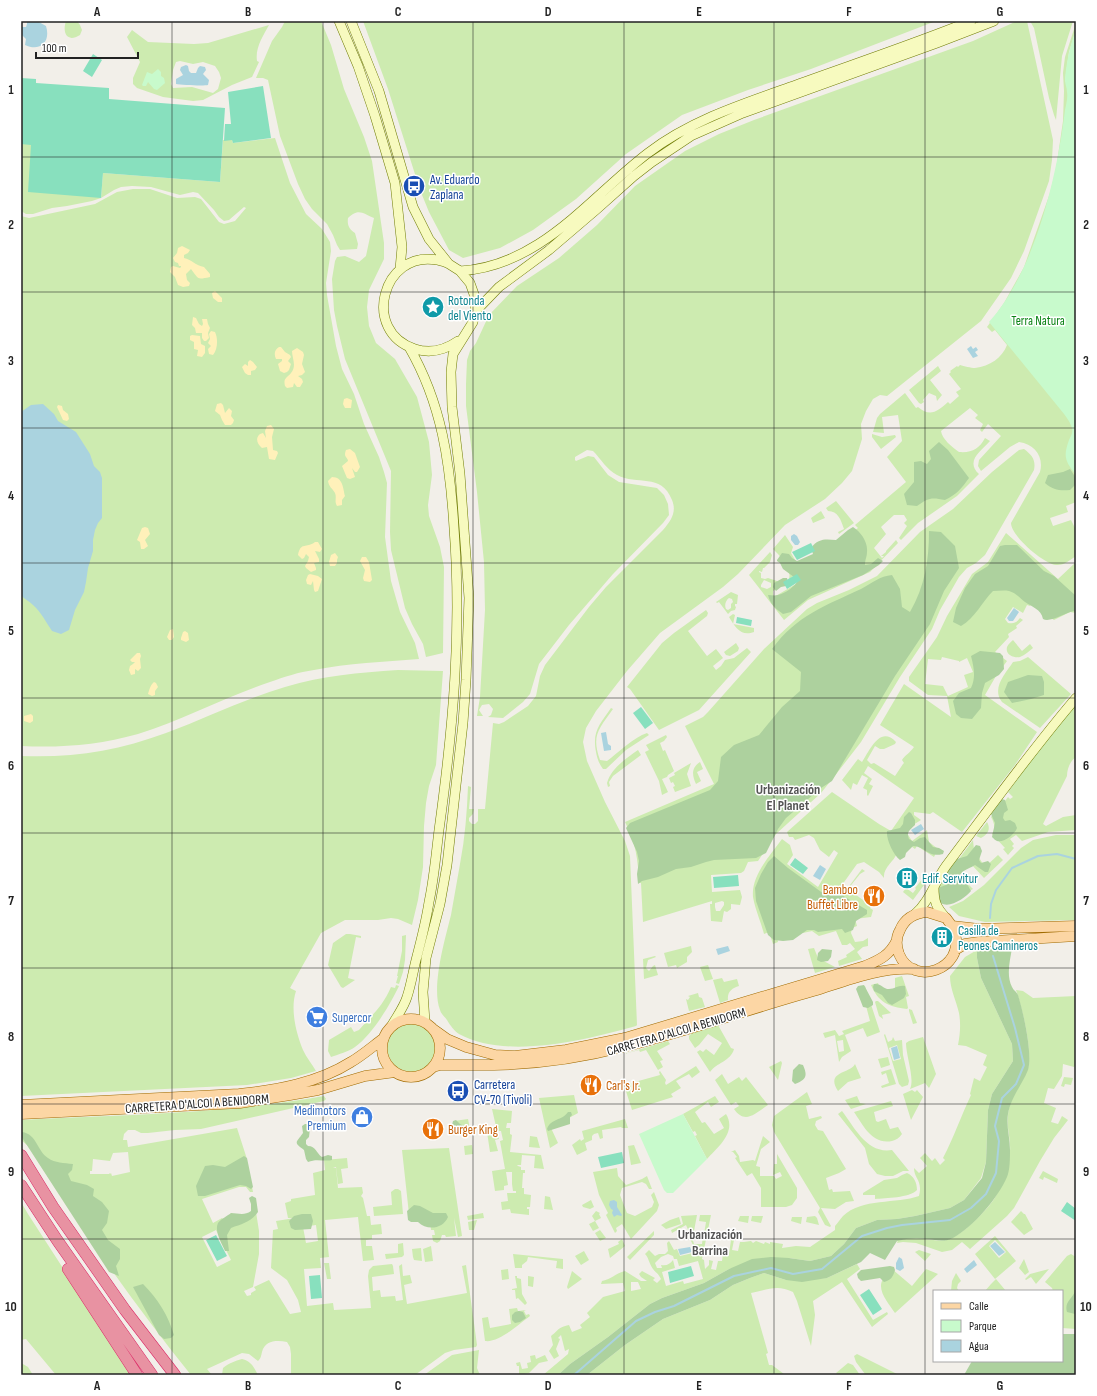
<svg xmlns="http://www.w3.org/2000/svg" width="1097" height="1396" font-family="'Sofia Sans Condensed',sans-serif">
  <rect width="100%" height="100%" fill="#f2efe9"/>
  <path fill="#cdebb0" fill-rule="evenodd" d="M66,21H77L80,25L82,30L80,35C67,43 62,33 66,21Z
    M285,21H321L331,45L344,89L364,137L372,161L384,243V259L369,290L367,307L369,326L376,343L395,359L417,397L429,442L432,475L428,505L429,516L440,547L444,567L443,653L426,657L423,644L412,624L405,608L391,550L390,532L391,471L345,359L337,326L334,310L332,279L335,261L337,257L345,256L359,262L366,256L374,218C362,213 359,208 348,218C347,225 349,229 355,233L358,244L357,249L340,250L337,245L333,235L327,224L312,209L305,199L298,184L280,136L268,80L263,78H256L272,41L282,27Z
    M363,21H936L811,69L748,90L682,115L626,154L576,199L533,230L500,248L463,258L449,250L429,212L420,190L388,89Z
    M1017,21H1027L1053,140L1052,160L1049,181L1024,251L1011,278L981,321L887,396L880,395L873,399L866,411L861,424L862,439L852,471L842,483L825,499L785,525L738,574L723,587L660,633L627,671L596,711L586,728L583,742L587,761L605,802L625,841L630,856L637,1025L636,1026C585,1040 507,1060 459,1034C454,1031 450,1025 447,1020C445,1017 441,1014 440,1010C431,987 445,939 451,915C454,898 457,881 460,864C465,838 467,812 468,786L471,787L469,809H474L473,814L469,818V821L472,824H475L478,821V809H485L493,723L499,724L504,722L528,706L536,696L540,676L545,665L589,607L606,587L663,530C671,521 677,512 672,500C661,472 637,486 617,475C607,470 601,459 593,451L587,450L575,457V460L576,461L588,456L594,457L608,475L619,482L657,488L664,495L668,504L669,515L663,523L613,574L569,625L539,664L530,694L523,702L503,718L488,717L491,715L493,709L489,704L482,705L479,710L483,716H477L480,697L485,610L484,562L477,492L466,406V384L467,360L470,351L476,343L489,315L517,286L559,258L597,225L635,186L685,151L719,134L754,120L973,41Z
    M1030,21H1073L1062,56L1056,120L1054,115L1049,98L1034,28Z
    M1076,23V30L1069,52L1065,81L1076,92V502L1066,506L1068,512L1050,518L1053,526L1071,520L1076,530V556C1070,560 1063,566 1056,565C1044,564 1011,536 1011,523L1040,472C1044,457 1035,444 1019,442L1010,447L981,471L978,466L979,460L1001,436L988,424L982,432L980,430L983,424L975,418L978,415L970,408L941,431C942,439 952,447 959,452C972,453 979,449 985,438L990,441C981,451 965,461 979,474L957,496L918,523L901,540L899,538L907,526L904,523L907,520L904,515H894L881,527L886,534L874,548L882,558L884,556H881L886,552V551L896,540L898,543L870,572L808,600L784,620L749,575L770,552L772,555L770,562L764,568H763L762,572L759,571V572L761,573V578L765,579L768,578L777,581L779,587L773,591V594L774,597L801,581L797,574L789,579C792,568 780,556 773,549L785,535L793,547L791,553L801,570L858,528L855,525L906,482L887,457L902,441L898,415L882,417L884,433L873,432L877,418L880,414L905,393L916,408L918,407C930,417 937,412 948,402L950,404L959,396L956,392L961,389L949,374L951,372L950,371L957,366L958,367L960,365C964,366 971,368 975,368C990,366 1002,358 1007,345L995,330L992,332L987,327L1004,303L1024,267L1050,193L1056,169L1063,121L1064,91L1063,73L1065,57ZM764,580L771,583V587L767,589L761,587V585Z
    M269,25C263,36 255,48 257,61L259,62L252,77L232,85L203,100L193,101L163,97L137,88L133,84V78L140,62L127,37L132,30L148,42L194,44L208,43ZM180,61L193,64L203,62L215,66L219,72L221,78L218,89L213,93L192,87L173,88L171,84L173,70L176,62Z
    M275,138L290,183L306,214L322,229L330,242L331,251L326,283L327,295L336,346L342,369L354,394L364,424L379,457L384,472L387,483L385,537L391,581L400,612L415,643L419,659C384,662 348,663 314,670C299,672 284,677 270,682C225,697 183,720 138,734C99,745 61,748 21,746V216L29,218L95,204L117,192L133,189H150L177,198L195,197L201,199L219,222L224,224L235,221L246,208L244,207L229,220L224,221L219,217L214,210L198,193L193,192L180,195L151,187L132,186L121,187L114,190L101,198L92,201L67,206L52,208L33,214H26L21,211V144H31L101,198L103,173L220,182L223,140H232L233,143Z
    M938,366L941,371L930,380L942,395L937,401L936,396L929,393L923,400L924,402L921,404L919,403L909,390Z
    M872,434L882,437L895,435L896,437L881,449L872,437Z
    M1024,449C1032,455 1036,460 1034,470L985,555L976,563L967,568L959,577L940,610L932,629L900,677L861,742L837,773L821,793L776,834L758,861L748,862L744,871L741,873L711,875L712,892L740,890L742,897L740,905L731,904V909L727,912L724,911L722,922L711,921L710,904H712V901L643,922L641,883H639C638,860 636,843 625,822L714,784L685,726L703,717L708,712L764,649L807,609L817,603L849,590L877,576L920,532L953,509L992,472L1019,450ZM722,901L724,902V905L720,911H716L715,907V903Z
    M836,501L854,523L839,534L838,532L844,529C841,520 838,511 828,511L826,508Z
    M821,511L825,518L813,523L811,518Z
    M1006,533L1058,579L1076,562V613L1070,612L1054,620L1040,611L1033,603L1030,606L1027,605L1023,613L1013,607L1005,619L1008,623C1014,624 1016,623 1020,618L1023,620L1016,626L1017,628L1008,634L1009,637L995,652L1007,661L996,676L985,695L1037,732L1015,765L962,832L933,812L930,814L914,812V815L921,820L905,830L912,841L927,830L929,842L938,849L934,857L917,846L915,849L898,837C898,842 898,848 897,853C894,862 883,867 884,878L879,872L864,862L857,864L842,885L847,889L862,869L865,871L860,874L848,889L871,906L870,908L873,910L871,917L855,919L857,926L852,928L851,933L855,942L863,941L868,938V946L863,947L857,952L862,959L839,966L838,961L847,957L846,955L855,949L850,943L847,945H842L836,931L819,936L812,931L803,933H776L778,942L773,944L769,932L764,934C761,922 755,909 753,897C751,875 770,856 782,839L790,845L793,855L787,864L818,887L838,853L834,850L829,857L820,850L814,838L809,835L795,840L793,837H789L787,832L832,792L879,824L891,831L914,798L868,766L864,773L872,779L869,784L873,786L868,796L867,795V790L863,788L868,778L862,775L857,785L853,783L851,790L842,780L858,759L862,762C870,750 880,725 896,742L895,744L884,749H880L875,746L867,760L871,764L874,763L895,776L903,764L904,763L902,760C905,755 910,753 914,747L880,725L904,684L951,717L947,696L928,695L909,681V677L937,637L947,616L972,574L988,562ZM942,657L959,661V662L967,658L973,672L964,675L968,687L948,696L943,686L925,684L928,659L941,660Z
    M731,592L738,595L737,604H735V606L736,607L735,610L731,611L728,614L719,602L717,603L716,602ZM729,598L732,599L733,602L731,604V608L728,610L726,609C724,605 726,600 729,598Z
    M706,610L708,613L707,616L688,631L707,656L716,649L723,658L713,666L716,670L721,666L725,660L734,658L747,648L751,652L699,710L659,730L630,689L627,687L662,643L674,633Z
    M733,614L735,615L733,624L754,628V632C741,637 735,627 729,617Z
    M1013,640L1022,651L1030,644L1033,648C1029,651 1025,655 1020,657C1014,658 1005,655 1007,647C1008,644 1011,642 1013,640Z
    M736,643L739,648L738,651L730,656L726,655L724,652Z
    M1028,657L1071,694L1040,728L1002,702C991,688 1006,673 1013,662L1020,661Z
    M398,670L443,671L436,765L429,786L426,803L424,826L423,867L418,900L412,925L398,919L391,918L378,920H345L321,933L290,988L296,991C290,1009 296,1033 303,1050C306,1057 312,1064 316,1071L291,1078L247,1085L21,1096V756C73,758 117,751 166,733C206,718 244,699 285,687C324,675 358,673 398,670Z
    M1076,703V757C1070,761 1067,769 1067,776L1043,824L1046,826L1063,817L1076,815V830L1048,832L1022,841L1016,835L1010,839L1014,844L1012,846L1014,848L1008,855L1003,849L1005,848L992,834C996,828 994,822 991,817L1003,800L1005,801L1008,797L1010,799L1013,797L1008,792L1029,763Z
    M611,708L613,709C599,729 591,735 600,760L607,761C618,753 634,737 647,733L649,735L626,750L606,769H603C599,764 597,758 596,752C592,731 600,724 611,708Z
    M666,735L667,737L664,741L660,743L663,751L665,750L674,771L668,775L667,777L662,779L668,792L662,795L659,781L645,752L649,750L646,745Z
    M638,750L641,755L613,776L609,782L610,786L608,787L607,783C611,768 627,758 638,750Z
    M700,762L703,769L697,772L701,781L696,784C692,775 691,768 700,762Z
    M691,763L687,774L691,786L675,792L673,787L675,786L673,782L671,783L669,778L675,775L674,773Z
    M987,822C991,829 988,834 981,838L976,836Z
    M1056,835H1076V920L985,922L959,916L949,907L963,901L984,885L1021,848L1033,840Z
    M973,840L974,850L985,867L998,855L1003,860L984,878L970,863L955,876L956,879L964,886L969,885L973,889L944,904L939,890L941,883Z
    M923,878L927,881L913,900L903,892L906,888L913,893L916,889L915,888Z
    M346,934H350L361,936V938L356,937L348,978L355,980L343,988L341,987L328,965L333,943Z
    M406,935L405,960L403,972L399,984L396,983L398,976H397L402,951V936Z
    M691,946L692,952L687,957V962L677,968L676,965L668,967L664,953Z
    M814,948L818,958L835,967L815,973L808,949Z
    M977,950V958L981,978L1012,1044L1013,1061L992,1094L988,1110L986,1162L981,1178L964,1200L950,1208L915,1216L897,1219L877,1220L856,1228L844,1244L831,1256L810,1261L789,1258L729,1269L704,1283L662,1298L650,1304L608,1337L570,1364L558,1375H543L568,1354L569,1349L565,1351L561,1335L558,1338L560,1339L556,1349L559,1356L554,1359L549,1351L553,1345L551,1336C560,1329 557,1328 569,1325L572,1332L582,1328L580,1325L590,1317L587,1313L603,1297L625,1291L623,1283L601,1284L602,1281C610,1280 616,1273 625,1271L641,1281H647L641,1277L639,1274L642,1271L655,1278L653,1280L657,1283L661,1279C658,1273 656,1273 653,1269C649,1264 649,1258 645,1254L649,1250L655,1256L659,1254H665L668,1251L667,1243L669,1241L674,1250L677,1249L680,1256L693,1253L691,1246L693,1245L690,1239H688L687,1233L689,1232L686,1225L672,1233L671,1230L683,1224L681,1216L697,1215L694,1231L704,1234L706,1222L699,1221L700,1215H711L702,1259L704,1260L705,1269L709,1265V1260L713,1261L711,1269L716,1270L718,1261H722L723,1254H729L731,1240H734L732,1250L738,1251L740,1242H744L751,1241L753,1243L756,1241L764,1244L765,1242L770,1244V1242L783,1244L782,1248L796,1246L810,1247L835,1230V1226C838,1223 840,1219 843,1216C861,1198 897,1204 919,1196C923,1180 914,1179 914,1168L919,1173L927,1166L920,1158L925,1153L932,1161L935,1158L940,1165L945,1160L943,1158C954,1137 961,1116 971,1095L970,1094L974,1078L980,1081L987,1067L983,1065L987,1055L966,1046L958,1045C960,1035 961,1024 959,1013C956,1000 950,989 950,976L965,957ZM700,1236H703L702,1244H694L692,1237H700ZM668,1254L673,1256L674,1259H677L679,1266L698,1261L703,1279L684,1284L683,1281L666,1286L662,1272L675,1268L673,1260C670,1264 667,1266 661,1265L662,1268H657L655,1263L661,1257ZM631,1282H638L641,1289L631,1291Z
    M655,956L656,957L648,960L646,968L649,971L653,966L655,965L658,975L644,979L643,959Z
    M708,965L713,979L705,981L700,967Z
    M902,976L909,996L906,997L908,1008L907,1009C889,1007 878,1002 871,985L878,983L880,989H895V978Z
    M722,978L724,982L737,979L739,986C732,988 727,992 728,1000L720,1003L713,980Z
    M396,985L399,986C390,1005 372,1035 355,1047C348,1052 339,1054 331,1057L328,1051L329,1040L351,1027L354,1032L359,1030C372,1015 383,1006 391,987L395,988Z
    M865,986L880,1032L867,1037L863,1028L845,1035L851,1051L842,1057L839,1062L835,1035L825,1038L823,1033L835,1030L839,1036L844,1034L842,1031L870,1021L861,987ZM843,1040L844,1051L839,1052L837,1041Z
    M1016,990L1023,991L1033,998L1076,996V1065L1074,1067L1063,1064L1062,1076L1054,1089L1048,1088L1044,1103L1056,1108L1051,1122L1058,1124L1062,1116L1068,1120L1054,1138L1040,1161L1014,1208L1007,1216L970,1249L962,1242L952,1250L942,1252L916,1243L903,1242L897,1243L898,1240C908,1238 916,1238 925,1239C936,1240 941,1243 952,1238C964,1233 991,1207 997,1194C1000,1187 1008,1159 1010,1151C1011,1139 1006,1126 1008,1115C1009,1098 1021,1085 1027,1071C1034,1055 1022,1007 1016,990Z
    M698,993L699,997L702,998L705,1007L689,1011L686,999L688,1000L690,997L688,996Z
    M876,1001H878L891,1013L882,1015L883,1019L879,1016L875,1002Z
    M909,1009L912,1010L917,1023L913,1024L909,1011Z
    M387 1047a25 25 0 1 1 50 0a25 25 0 1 1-50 0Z
    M718,1025L731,1048L734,1049C731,1061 716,1063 710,1072L697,1052L700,1050L703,1052L706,1049L714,1055L722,1043L708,1034L699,1045L695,1048L689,1039V1036L692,1033Z
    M885,1034L888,1042L892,1040L893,1037L895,1041L902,1040L903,1055L909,1081L908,1085L902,1087L899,1084L884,1035ZM897,1045L901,1059L893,1061L889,1048Z
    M923,1037L936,1074L929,1088L925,1083L910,1089C915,1079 906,1056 906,1043L909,1041Z
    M668,1041L670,1044L657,1051L663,1060L660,1061L663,1067L658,1070L646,1050L640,1052L639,1050L624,1054Z
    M888,1057L890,1065L881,1068L878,1059Z
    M781,1061L782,1063L778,1080L769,1067Z
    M855,1064L861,1078L848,1082L838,1091C825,1071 850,1074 855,1064Z
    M696,1066L700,1072L692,1078L689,1074L676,1081L681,1088L671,1094L673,1097L632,1110L624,1085L660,1075L659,1072L660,1071L666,1080L665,1083L666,1085Z
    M891,1069L896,1084L882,1088L881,1086L889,1083L886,1073L882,1075L881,1072Z
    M722,1074L728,1084L739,1077L742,1081L746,1077L768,1105C756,1113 745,1125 734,1109L739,1106L736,1102L731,1105L715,1080Z
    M1064,1077L1073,1078L1071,1085L1065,1084L1064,1087L1061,1086Z
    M912,1090L915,1092L917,1090L923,1097L911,1120L903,1094Z
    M807,1092L812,1104L806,1106L809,1119L821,1116L822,1118L816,1121L815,1125L818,1130L823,1131L846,1169L839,1173L826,1178L829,1190L832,1189L833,1192L850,1191L854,1201L846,1202L835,1209L821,1208L831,1226L830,1227L825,1225L818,1212L820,1208L774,1132L772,1125L774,1116Z
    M574,1095L578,1113L551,1128L558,1143L550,1148L539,1098Z
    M324,1096L326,1099L324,1101L201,1129L175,1130L148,1133H141L135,1130H128L124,1134L123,1140H127L128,1147L237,1128L246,1156L253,1192H250L246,1187H239L202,1199L213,1223L222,1218L224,1221L256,1212L259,1231V1254L253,1287L244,1291L247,1296L251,1295V1293L256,1290L254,1287L269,1280L290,1314L301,1312L298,1300L287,1280L271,1268L273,1230L278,1229L276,1221L295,1218H288L285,1203L291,1201V1199L315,1195L313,1173L325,1170L324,1160L347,1158L348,1168L341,1169L343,1183L338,1184L336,1167H333L336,1168L338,1188L362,1187L363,1193L361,1196L363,1198L367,1216H370L371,1225L381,1224L382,1234L372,1235V1239L366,1240V1246H372L374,1260L363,1261L358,1217L325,1220L329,1257L320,1258L321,1268L304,1269L307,1306L333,1303L334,1310L371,1308L368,1276L369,1270L373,1266L392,1264L393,1266L394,1274L372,1277L373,1291L380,1290L381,1297L395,1296L396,1301L403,1300L399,1266L402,1264L403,1276L410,1275L412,1283L404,1285L407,1304L467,1293L462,1266L466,1265L477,1345L476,1347L454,1350L445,1353L415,1375H291V1354L290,1347L287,1342C277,1340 265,1340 262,1352C261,1356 261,1358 258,1361L249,1354L242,1353L207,1369L212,1375H191C132,1302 79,1225 28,1146L21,1140V1120C122,1115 224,1114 324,1096ZM128,1152L130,1172L112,1176L111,1173L110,1174L109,1173V1174H90V1171H92L93,1159L110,1161L113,1153ZM316,1225L318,1241L306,1243L303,1227ZM216,1230L231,1260L217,1267L202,1237Z
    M715,1096L719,1102L711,1107L708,1102L695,1112L702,1123L705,1122L714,1134L724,1128L719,1119L726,1114C737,1132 718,1147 707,1159L695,1136L697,1135L695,1131L693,1132L683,1114Z
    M857,1096L860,1103L866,1104L851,1109L845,1100Z
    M891,1101L893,1106L874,1112L876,1121L878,1122L886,1119L890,1129L898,1127L902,1134C899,1138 896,1140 892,1141C872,1145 863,1125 854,1112Z
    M492,1109L512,1111L511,1123H507L506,1128H510V1134L512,1135L510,1152L541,1155L544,1169L534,1168L535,1156L522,1155L521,1165H517L518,1166L521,1167V1170H525V1173H523L522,1188H524V1194L531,1195L530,1207H527V1209H529V1215L511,1213L510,1209L502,1210L501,1202L508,1201L507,1193H516V1191H513L512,1184V1172H506L508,1185L504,1186V1190L495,1191L492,1171L505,1169L500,1141L503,1140L501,1131H497L499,1139L495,1140L498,1151L490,1152L487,1132L497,1131Z
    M842,1111C855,1128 867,1154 892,1150L909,1171H903L893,1176H885L877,1174L869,1164L865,1148L838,1114Z
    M468,1119L470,1129L455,1131L454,1121Z
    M625,1119L628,1128H622L621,1127L602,1130L603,1138L600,1139L598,1133L594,1134L592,1136V1140L585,1143L587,1150L577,1155L572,1145L580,1139L581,1141L584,1139L582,1131Z
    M530,1136L537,1137L540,1148L529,1147Z
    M763,1136L770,1142L761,1149L756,1166L760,1167V1176H774L776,1179L782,1176L780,1172L773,1175L774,1164H777V1154L797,1188V1198L792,1205L786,1207H761V1188L752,1173L747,1176L735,1158L737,1157L733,1152H731L735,1150L739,1156L740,1162L753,1160L755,1161Z
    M472,1145L473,1154L465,1155L464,1146Z
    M634,1145L641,1163L631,1165L628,1146Z
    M449,1148L462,1236L458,1237L454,1218L456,1236L446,1237L445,1235H442L440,1241L437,1243L433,1241L432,1235H435L434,1230H431L430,1220L409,1214L402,1150Z
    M617,1168L618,1176L626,1185L642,1179L647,1176L652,1189H649L646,1184L642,1182L622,1188L620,1195L627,1213L635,1216L652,1207L654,1202L651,1195L654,1192L659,1205L657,1211L631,1239L622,1224L616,1228L617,1231L615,1233L606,1215L608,1213L599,1195L593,1172Z
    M1043,1171L1058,1179L1057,1183L1044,1177L1043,1180L1039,1178Z
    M907,1173C914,1176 917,1183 917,1190C909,1198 886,1198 875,1199V1195H863V1193L884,1180L897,1178L902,1175Z
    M395,1189H398L401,1191L403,1214L374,1216L373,1207L392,1205L391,1192Z
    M545,1196L550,1197L553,1210L544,1209Z
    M591,1200L594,1207L590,1209L583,1207L582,1205Z
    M21,1202L28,1214L132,1375H56L26,1339L21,1340Z
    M596,1211L600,1213L599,1214L601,1218L595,1221L599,1228L593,1231L589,1224L595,1221L592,1216Z
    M1021,1211L1024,1214H1025L1033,1229L1024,1235L1011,1222Z
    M483,1213L484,1218L468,1220L467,1216Z
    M740,1216H749L748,1223L738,1221Z
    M752,1216H763L761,1223L751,1221Z
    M815,1216L817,1218L819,1225L806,1222L807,1217Z
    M679,1217L681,1224L666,1229L661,1225L670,1220Z
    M792,1217H802L801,1224L791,1221Z
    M477,1220L474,1230H469L468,1222Z
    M600,1230L606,1238L600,1241L595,1233Z
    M654,1231V1235L630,1260L627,1257Z
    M995,1236L1016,1261L995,1279L975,1254ZM995,1240L1006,1252L999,1258L989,1246Z
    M622,1239L625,1246L610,1258L608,1249L619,1244L618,1242Z
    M403,1243L404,1255L402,1257L386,1259L385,1254L398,1253V1244Z
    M431,1246L433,1261L425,1262L423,1249Z
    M421,1248L422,1261L414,1260L413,1257L412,1249Z
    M919,1250L931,1254L925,1261L915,1252Z
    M584,1251L589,1260L581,1265L575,1256Z
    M513,1254L563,1259V1269L556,1268L557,1261L528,1257L527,1261L522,1265V1268H515Z
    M1071,1254L1076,1257V1329L1062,1328V1291H1053L1052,1288L1045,1282L1067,1256Z
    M1024,1259L1029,1272L1025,1275L1019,1268Z
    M324,1263H329L331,1279H327Z
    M857,1264L860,1269L847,1279L873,1320L887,1312L888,1314L872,1327L842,1282L813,1301L815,1315L811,1346L797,1301L793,1292C777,1284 767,1290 751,1293L768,1353L766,1354L769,1365H772L784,1374L783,1375H587L625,1345L663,1319L710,1300L733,1285L750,1278L764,1273L786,1280L827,1278Z
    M508,1269L509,1279L502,1280L501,1270Z
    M892,1269L912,1286L926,1269L938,1274L895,1313C889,1304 876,1290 883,1279C885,1275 889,1272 892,1269Z
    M1049,1269L1036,1284L1031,1277L1026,1280L1025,1279L1030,1274Z
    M572,1271L582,1279L568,1289L567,1287Z
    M956,1273L961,1281L958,1284L957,1288L959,1291H951L952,1281Z
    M515,1276H517V1278L521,1279L522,1294L527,1303L525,1305L518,1298L516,1299L515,1290H512V1289L517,1288Z
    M528,1276L534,1277L533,1287L528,1286Z
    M996,1279L1006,1291H985L991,1284Z
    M517,1308L518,1311L526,1310L524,1311L526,1315L529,1314L530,1316C519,1324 499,1343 485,1341L482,1318L488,1317L490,1328L511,1324L509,1309Z
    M479,1350L477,1368L480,1375H424L452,1355Z
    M857,1354L899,1375L865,1374L856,1362L854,1356Z
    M535,1355L536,1359L545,1355L548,1361L539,1363L529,1373L519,1375V1366H517L516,1363L520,1362L522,1369L528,1368L527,1363L531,1362L530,1356Z
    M242,1359C251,1361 254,1367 258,1375H222L223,1368C229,1363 235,1361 242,1359Z
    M21,1363L28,1367L33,1375H21Z
    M848,1363L853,1365L860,1375H838L836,1373Z"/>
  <path fill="#add19e" d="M939,442L948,450L969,478C962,488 956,495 945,500C931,497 928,498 917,506L907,505L904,494L914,482V462L921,461L927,464L931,459L929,451Z
    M1070,469C1074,475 1076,477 1076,484L1070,490C1060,491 1053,490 1045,483L1048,475L1063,472Z
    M853,527C861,532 868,542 867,552C867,557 865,559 865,565L871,564L878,558L883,561L879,565L863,575L811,596L791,612L783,614C776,609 770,604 768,595C771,595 774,596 778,595C784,594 796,586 798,580L783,569L780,563L777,561V560L782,553L789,554L792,558L797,561L813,554L811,548C818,538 826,539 836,540L848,530Z
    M929,531L941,532L955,546L959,568L944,591L930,624L895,676L832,781L821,788L786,818L778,829L766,853L756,858L714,860L706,862L691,867L676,869L658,877L642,881L638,884L637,874L639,861L637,852L626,828L630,823L710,790L718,781L721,757L734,745L759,735L782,707L800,691L801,672L772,649C797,615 825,606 861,589C872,583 880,576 892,575L900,589L902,607L910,612C925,586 929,560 929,531Z
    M1005,545H1017L1044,571L1054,576L1076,596V613L1074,611C1065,613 1050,623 1043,619C1041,609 1032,607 1025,602C1020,598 1016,593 1009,591C1004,590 998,591 993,591C982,602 975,618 961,626L953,622L956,608L965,588L975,574L988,566L1000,546Z
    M783,578H787L788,582L786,586L781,587L776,591L773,587L774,583Z
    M980,651L1000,653L1003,656L1004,669L999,675L985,683L982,693L981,708L972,719L961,718L956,714L953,701L959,693L971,688C976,677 974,668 971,656Z
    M1028,675L1042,676L1044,682V695L1031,699L1012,703L1004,692L1008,682Z
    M1002,799L1005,800L1008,810L1004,813L1003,818L1005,821L1010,820L1015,823L1017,828C1015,834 1004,843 997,841C995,840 994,839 992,837L995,823L991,814L994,808Z
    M909,812L911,813L915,820V825C910,830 906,832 909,839L914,842L920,838L925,837L933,847L939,848L944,851L943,854C927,858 927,847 913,846L906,853L905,857L900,860C893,854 886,839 887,831L900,828L903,824L904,817Z
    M976,845L980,846L982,851L979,860L981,863L988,861L991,864L988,872H985L975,865C967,870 961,870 958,879L961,884H967L971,891C966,897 950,909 941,903C939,902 938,900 937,898L938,888L951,883L945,874L952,863L957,859L967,856Z
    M774,856L788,868L824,894L829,893L831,890L835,891L867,910V914L856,921L853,930L845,933L842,929L818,932L814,930H807L793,940L783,941L774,940L768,935L756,901L755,888L761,874L768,862Z
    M1012,948C1010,961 1006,975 1012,987C1014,991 1016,991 1018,995C1023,1011 1033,1054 1028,1070C1022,1085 1011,1097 1008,1114C1006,1125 1010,1138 1010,1150C1010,1158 1010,1170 1007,1177C998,1198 973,1227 953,1238C943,1243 937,1240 927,1239C917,1238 907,1238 897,1241L885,1260L870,1253L861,1262L827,1278L802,1282L786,1280L764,1273L750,1278L733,1285L710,1300L663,1319L625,1345L587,1375H558L570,1364L608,1337L650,1304L662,1298L704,1283L729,1269L752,1259L771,1257L789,1258L810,1261L831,1256L844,1244L856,1228L877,1220L897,1219L915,1216L950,1208L964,1200L982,1178L986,1162L988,1110L992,1094L1013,1061L1012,1044L981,978L977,958V950Z
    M822,949L832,950L831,957L828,961L821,962L817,960L818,953Z
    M874,984C881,983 883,989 889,989C895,989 898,985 905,986L906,994L904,998L892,1005L888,1003L882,995L874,991L873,987Z
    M864,985L873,1002V1005L868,1008L863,1007L856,989L858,986Z
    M799,1064L803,1065C808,1076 806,1080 795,1084L792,1081L793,1070Z
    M568,1112H571L572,1115L570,1117V1124L548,1131L547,1129C551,1118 562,1121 568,1112Z
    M456,1120L460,1124L468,1128L467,1131L456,1133L453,1131L452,1125L453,1121Z
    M305,1124H308L310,1128L309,1137L306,1140V1144L308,1146C316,1146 316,1153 322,1157L328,1155L332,1156V1160C324,1162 317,1158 308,1162L306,1159L304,1150C293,1142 296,1143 303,1133L302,1126Z
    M22,1132C37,1134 37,1151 48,1158C55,1163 64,1163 73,1164L72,1170L68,1174L71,1181L87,1185L94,1189L93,1196L102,1202L109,1211L107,1223L102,1230L108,1240L120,1249V1259L116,1266L119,1276L109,1272L21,1136Z
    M244,1156L247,1158L253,1187L251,1189L246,1186L240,1185L205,1196H198L196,1186L205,1166L213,1165L225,1167Z
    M252,1196L256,1198L258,1212C251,1222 242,1224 231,1228L227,1235L229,1251H225C222,1244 214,1231 218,1223C221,1219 227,1216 231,1213C238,1213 244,1216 251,1211V1204L249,1198Z
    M414,1205L420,1206L433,1213H446L448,1217C443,1229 427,1231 418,1222H411L408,1220L407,1211Z
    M302,1214H311L313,1221L311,1229L295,1230L291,1228L289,1221L294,1216Z
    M890,1266L894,1267L895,1270C893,1277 891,1280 884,1282L880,1278L861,1281L858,1278L857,1274L861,1270Z
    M143,1284C158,1299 168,1315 174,1335L171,1338L164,1339L159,1335L133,1287Z
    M1076,1290V1314H1075L1067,1312C1064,1302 1072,1299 1076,1290Z
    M519,1311L523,1312L526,1318L520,1322L515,1323L512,1320V1315L515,1312Z
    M1062,1334H1076V1375H964L972,1361H1062Z"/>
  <path fill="#fff1ba" d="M182,246L190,250L188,253L184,255V258C191,259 196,266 204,267L210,274V277C196,280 199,279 191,269L186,274L187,280L190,283L189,286L183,287L178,285L175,277L170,272L171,267L173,266L180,268L181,267V266H179L178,263L175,262L173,258L177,253L178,248Z
    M215,291L222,298V302H218L213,298L212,293Z
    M193,317L196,318L199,324L202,326L203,324L202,319H207L208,324L210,328L208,333L209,338L206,341H204L202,338V333H196L195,328L192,325Z
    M211,331L215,332C218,338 218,349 213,355L209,354L208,349L211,346L208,343L210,339L209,334Z
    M192,335L200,336L201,344L205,346V353L202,357L197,356L198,350L194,349V342L190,340V336Z
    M279,347H281L285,352L290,355L291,357L288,361L291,364L289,370L287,372L284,373L280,371L278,364L282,361V359H276C274,355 274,350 279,347Z
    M297,348L303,352L304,355L302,364L305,372L302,375L298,376L302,379L303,382L300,387H297L294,383L293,387L287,388L285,386C283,378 287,378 291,373C297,366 292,358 292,351Z
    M250,360L253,362L257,367L255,370L251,371V375H248L245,373L242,367L245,364L248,366V362Z
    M347,398L352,400L351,408H345L343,404L344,399Z
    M221,403L223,405L225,413L229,408L232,411L231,416L234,420L233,423L231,425H225L222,420L220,415L215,411L217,404Z
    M58,405L62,406L63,410L68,414L69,419L67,421L63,420L57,407Z
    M271,425L274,429L272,437L273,450L277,451L278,453L275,460L269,459L267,447L262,448C257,444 255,438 260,434L263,433L266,438L265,431L267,426Z
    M350,449L355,453L360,467L357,472H355L352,468L355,477L350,479L347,478L342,466L348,461C348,457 343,458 346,450Z
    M332,477C343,477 343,488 345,496L342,500V505L337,506C334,501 337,498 335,493C332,488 329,487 328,481Z
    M145,527L148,528L150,534L145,540L148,546L144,549H141L140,542L137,540L142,528Z
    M315,542H318L322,549L320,552L315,551L319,559V562L314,563L316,568V570L311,572L306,568L305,566L308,561L309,557L306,554L304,558L302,559L298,555C301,541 306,549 315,542Z
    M335,553L338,557L337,560V563L335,566H330L329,562L331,555Z
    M362,557H366L369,562L372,580L370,582L364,581L363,578L365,570L360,561Z
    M310,574L318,576L322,579L318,591L315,592L314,590L313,581L311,585L307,584L306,580L308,575Z
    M173,629L174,637L172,640H169L167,637L170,630Z
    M185,631L188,633L189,640L186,642L181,640V638L183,632Z
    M137,653H140L141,656L140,659L141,668L138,671L135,669V674L131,675L129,670L130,666L133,664L135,662H132L130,660Z
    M154,682L156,683L158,687L155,691V695L152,696L148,694C149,690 151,684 154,682Z
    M31,714L33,716V721L30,723L24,721V716Z"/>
  <path fill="#c8facc" d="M1076,30V475C1065,461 1063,457 1069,440C1071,436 1073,433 1072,428C1070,421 1064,414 1060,409L989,322C1035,271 1057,177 1065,110C1066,105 1068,98 1067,92C1067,88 1065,84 1065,80C1066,64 1070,45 1076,30Z
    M158,69L161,72V76L164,78L165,83L157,90L154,89L148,82L146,86H143L142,85L147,72L152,74Z
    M683,1114L707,1159L673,1193H667L664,1190L639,1134Z"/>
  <path fill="#88e0be" d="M93,54L102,60L92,77L83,71Z
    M21,78L36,79V83L109,88V99L225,108L220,182L103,173L101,198L28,192L31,145L21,144Z
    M263,86L271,138L233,143L232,140L224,141L225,124H231L228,92Z
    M811,543L815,551L797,560L792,552Z
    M797,574L801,580L787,589L783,582Z
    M737,617L752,620L751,626L736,623Z
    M641,707L653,723L645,729L633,713Z
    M795,858L808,868L803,874L790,865Z
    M738,875L739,886L714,888L713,877Z
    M622,1152L624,1163L601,1168L598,1157Z
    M1067,1202L1076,1209V1221L1061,1211Z
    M216,1235L227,1256L217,1261L206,1240Z
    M691,1266L694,1276L670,1283L668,1272Z
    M320,1275L322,1298L311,1299L309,1276Z
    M869,1289L882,1309L873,1315L860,1295Z"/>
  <path fill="#aad3df" d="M27,21H37L46,26C51,42 40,52 25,45L26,39L21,34V27H26L27,24Z
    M186,65L188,66L189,71L191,73H196L198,68L200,66L205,67L206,70L203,74L209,80L208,85C204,86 181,85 176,84V79L183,75L180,70L181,67Z
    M971,346L973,349L976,347L978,350L975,352L978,356L973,358L967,349Z
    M43,404L54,414L58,421L76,432L90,454L94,466L100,472L102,478V518L98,523L95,530L93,540V551L88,568L86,582L84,592L75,610L69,630L61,634L52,631C46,622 41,612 33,605C29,601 24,599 21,595V412L31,405Z
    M794,534L797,536L800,542L798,545H795L791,540V536Z
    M1014,608L1019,612L1013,621H1009L1007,618Z
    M606,732L608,744L611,746V750L604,751L601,733Z
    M921,824L924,829L915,835L911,830Z
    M820,865L826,869L820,880L813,876Z
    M728,946L730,951L718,955L716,949Z
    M897,1046L900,1058L894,1060L891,1048Z
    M614,1200L617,1202V1207L622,1215L621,1216L617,1215L614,1217L612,1213L613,1210L611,1209L609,1205L610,1201Z
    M995,1242L1005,1252L999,1256L990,1246Z
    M690,1247L692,1252L680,1255L678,1249Z
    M899,1257L902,1259L904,1268L900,1271L896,1269V1263Z
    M974,1260L977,1265L967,1273L964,1269Z"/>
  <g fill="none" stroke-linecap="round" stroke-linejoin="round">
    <path stroke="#aad3df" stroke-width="2" d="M990,918L991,904L996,890L1012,868L1038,856L1057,854L1076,859
      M574,1375L636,1321L655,1312L674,1306L734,1276L771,1268L793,1274L822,1269L862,1236L887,1228L902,1225L950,1220L971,1208L986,1194L996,1173L999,1141L995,1126L1002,1098L1016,1084L1024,1065L1015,1028L993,956"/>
    <g stroke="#707d05" stroke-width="10">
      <path id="secondary" d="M339,21L358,66L375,116L395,183L402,247L400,269
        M351,21L379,91L413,207L429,239L449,264L460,271L470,283L475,297V312L473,322L453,354L451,372L452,407L460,474L469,598L466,680L463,723L447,865L440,904L426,958L423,992L425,1022
        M449,264C445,262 441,261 437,260C382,250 361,332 415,349C431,354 445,350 458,341
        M460,271C541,266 589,198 648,153C691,120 745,103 796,85C854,64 914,44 971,21
        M475,312L499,287L549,250L597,209L634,176L652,162L691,136L743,113L937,43L994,21
        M934,887C934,902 936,907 946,918
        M915,914C930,901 935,881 946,866C989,809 1030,752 1076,698
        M392,1025C397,1016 404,1007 407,997C411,985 413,972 416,960C421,941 426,922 429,902C434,879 436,854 439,830C453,728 462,631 454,528C450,463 442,404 409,347"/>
    </g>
    <g stroke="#a06b00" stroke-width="11">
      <path id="primary" d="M927,912L946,918C950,923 954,928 955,934C965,969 913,988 899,954C896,946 896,937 900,930C905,918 915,913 927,912Z
        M952,926L979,929L1076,926
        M955,950L965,944L979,942L1076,936
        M382 1048a29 29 0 1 1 58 0a29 29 0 1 1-58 0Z
        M433,1029L447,1039L466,1047L495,1055L515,1056L566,1050L625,1038L865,966C880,960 890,955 897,940
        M433,1067L440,1065C458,1065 476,1065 494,1065C538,1064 581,1058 623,1047C688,1031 752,1008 817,990C848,980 881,967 914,969
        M21,1105L239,1094C277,1090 318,1083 351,1062C363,1055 373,1046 384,1038
        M21,1114L240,1103L290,1095L318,1090L365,1076L395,1072"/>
    </g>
    <g stroke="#dc2a67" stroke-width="12">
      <path id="motorway" d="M21,1155L53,1207L125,1310L175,1375
        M21,1185L57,1240L152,1375
        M68,1269L137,1375"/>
    </g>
    <use href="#secondary" stroke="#f7fabf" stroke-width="9"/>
    <use href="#primary" stroke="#fcd6a4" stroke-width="10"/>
    <use href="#motorway" stroke="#e892a2" stroke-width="11"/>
  </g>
  <path fill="none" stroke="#222" stroke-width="1" stroke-opacity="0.55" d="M172,21V1375M323,21V1375M473,21V1375M624,21V1375M774,21V1375M925,21V1375M21,157H1076M21,292H1076M21,428H1076M21,563H1076M21,698H1076M21,833H1076M21,968H1076M21,1104H1076M21,1239H1076"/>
  <defs>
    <g id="bus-disc" transform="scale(1.15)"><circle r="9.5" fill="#1a4fb4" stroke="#fff"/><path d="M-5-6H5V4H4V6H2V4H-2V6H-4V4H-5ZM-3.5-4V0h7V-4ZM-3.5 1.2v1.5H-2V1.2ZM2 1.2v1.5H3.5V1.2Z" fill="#fff"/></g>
    <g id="sight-disc" transform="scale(1.15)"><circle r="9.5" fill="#0f9aa8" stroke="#fff"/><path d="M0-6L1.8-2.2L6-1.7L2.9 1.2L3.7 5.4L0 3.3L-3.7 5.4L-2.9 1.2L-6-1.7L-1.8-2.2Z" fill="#fff"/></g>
    <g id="building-disc" transform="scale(1.15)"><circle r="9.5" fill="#0f9aa8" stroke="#fff"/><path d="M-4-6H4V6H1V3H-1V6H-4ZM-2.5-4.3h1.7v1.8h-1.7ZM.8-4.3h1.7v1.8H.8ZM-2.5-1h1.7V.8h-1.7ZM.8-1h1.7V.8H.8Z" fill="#fff"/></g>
    <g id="restaurant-disc" transform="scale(1.15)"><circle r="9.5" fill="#e8710a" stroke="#fff"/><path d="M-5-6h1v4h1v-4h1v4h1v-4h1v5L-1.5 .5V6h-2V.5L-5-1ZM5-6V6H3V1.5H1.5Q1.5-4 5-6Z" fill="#fff"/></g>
    <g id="supermarket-disc" transform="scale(1.15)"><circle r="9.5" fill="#3f7fe0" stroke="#fff"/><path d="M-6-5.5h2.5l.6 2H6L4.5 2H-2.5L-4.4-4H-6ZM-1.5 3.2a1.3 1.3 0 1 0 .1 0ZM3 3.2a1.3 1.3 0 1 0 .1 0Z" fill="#fff"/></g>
    <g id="shop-disc" transform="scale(1.15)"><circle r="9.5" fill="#3f7fe0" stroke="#fff"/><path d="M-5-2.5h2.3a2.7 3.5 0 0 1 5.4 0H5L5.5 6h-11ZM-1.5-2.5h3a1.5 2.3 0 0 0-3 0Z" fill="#fff"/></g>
  </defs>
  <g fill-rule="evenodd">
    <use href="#bus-disc" x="414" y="186"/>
    <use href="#sight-disc" x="433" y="307"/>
    <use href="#building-disc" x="907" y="878"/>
    <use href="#restaurant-disc" x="874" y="896"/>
    <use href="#building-disc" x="942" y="937"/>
    <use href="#supermarket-disc" x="317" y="1017"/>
    <use href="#restaurant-disc" x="591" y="1085"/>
    <use href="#bus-disc" x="458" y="1091"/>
    <use href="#shop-disc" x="362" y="1117"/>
    <use href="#restaurant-disc" x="433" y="1129"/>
  </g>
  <g text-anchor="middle" stroke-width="3" stroke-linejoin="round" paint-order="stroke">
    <g font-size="13" fill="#164399" stroke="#fff" text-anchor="start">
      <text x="430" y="184">Av. Eduardo<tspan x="430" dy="15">Zaplana</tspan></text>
      <text x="474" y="1089">Carretera<tspan x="474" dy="15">CV-70 (Tivoli)</tspan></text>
    </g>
    <g font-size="13" fill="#0d838f" stroke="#fff" text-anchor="start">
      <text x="448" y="305">Rotonda<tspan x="448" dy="15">del Viento</tspan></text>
      <text x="922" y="883">Edif. Servitur</text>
      <text x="958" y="935">Casilla de<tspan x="958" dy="15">Peones Camineros</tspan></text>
    </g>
    <g font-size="13" fill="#0c8416" stroke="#fff">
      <text x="1038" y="325">Terra Natura</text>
    </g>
    <g font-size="13" fill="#c56008" stroke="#fff" text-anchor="start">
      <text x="858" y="894" text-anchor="end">Bamboo<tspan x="858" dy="15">Buffet Libre</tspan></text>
      <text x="606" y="1090">Carl's Jr.</text>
      <text x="448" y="1134">Burger King</text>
    </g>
    <g font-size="13" fill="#366cbe" stroke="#fff" text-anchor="start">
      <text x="332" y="1022">Supercor</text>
      <text x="346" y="1115" text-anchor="end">Medimotors<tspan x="346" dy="15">Premium</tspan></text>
    </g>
    <g font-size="13" fill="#222" stroke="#fff">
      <text transform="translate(676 1031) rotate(-16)" y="5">CARRETERA D'ALCOI A BENIDORM</text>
      <text transform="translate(197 1103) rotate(-4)" y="5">CARRETERA D'ALCOI A BENIDORM</text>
    </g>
    <g font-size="14" font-weight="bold" fill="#555" stroke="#fff">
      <text x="788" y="794">Urbanización<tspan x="788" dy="16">El Planet</tspan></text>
      <text x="710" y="1239">Urbanización<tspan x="710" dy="16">Barrina</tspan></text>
    </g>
  </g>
  <rect width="1097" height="1396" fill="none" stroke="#ffffff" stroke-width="44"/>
  <rect x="933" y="1290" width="130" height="72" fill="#ffffff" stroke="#a7a7a7"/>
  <rect x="941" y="1303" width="20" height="6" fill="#fcd6a4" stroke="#a7a7a7"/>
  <text x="969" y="1310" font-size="12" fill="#222222">Calle</text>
  <rect x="941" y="1320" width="20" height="12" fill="#c8facc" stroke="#a7a7a7"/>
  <text x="969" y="1330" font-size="12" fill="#222222">Parque</text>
  <rect x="941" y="1340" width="20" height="12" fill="#aad3df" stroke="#a7a7a7"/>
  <text x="969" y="1350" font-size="12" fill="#222222">Agua</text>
  <path d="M36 52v6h102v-6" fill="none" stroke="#222222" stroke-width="2"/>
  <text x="42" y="52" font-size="12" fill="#222222" stroke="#ffffff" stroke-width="3" paint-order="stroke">100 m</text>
  <rect x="22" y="22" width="1053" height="1352" fill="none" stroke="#222" stroke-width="1.5"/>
  <g font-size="13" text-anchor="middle" font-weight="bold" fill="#222">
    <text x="97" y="16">A</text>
    <text x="248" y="16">B</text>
    <text x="398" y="16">C</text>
    <text x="548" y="16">D</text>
    <text x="699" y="16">E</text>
    <text x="849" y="16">F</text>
    <text x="1000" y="16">G</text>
    <text x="11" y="94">1</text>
    <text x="1086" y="94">1</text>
    <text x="11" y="229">2</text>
    <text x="1086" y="229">2</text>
    <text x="11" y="365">3</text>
    <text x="1086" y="365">3</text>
    <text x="11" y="500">4</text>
    <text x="1086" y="500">4</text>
    <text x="11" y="635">5</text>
    <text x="1086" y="635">5</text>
    <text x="11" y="770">6</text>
    <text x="1086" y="770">6</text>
    <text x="11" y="905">7</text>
    <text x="1086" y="905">7</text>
    <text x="11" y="1041">8</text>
    <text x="1086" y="1041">8</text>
    <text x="11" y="1176">9</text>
    <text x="1086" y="1176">9</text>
    <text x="11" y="1311">10</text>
    <text x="1086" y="1311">10</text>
    <text x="97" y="1390">A</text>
    <text x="248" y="1390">B</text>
    <text x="398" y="1390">C</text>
    <text x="548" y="1390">D</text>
    <text x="699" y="1390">E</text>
    <text x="849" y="1390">F</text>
    <text x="1000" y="1390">G</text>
  </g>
</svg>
